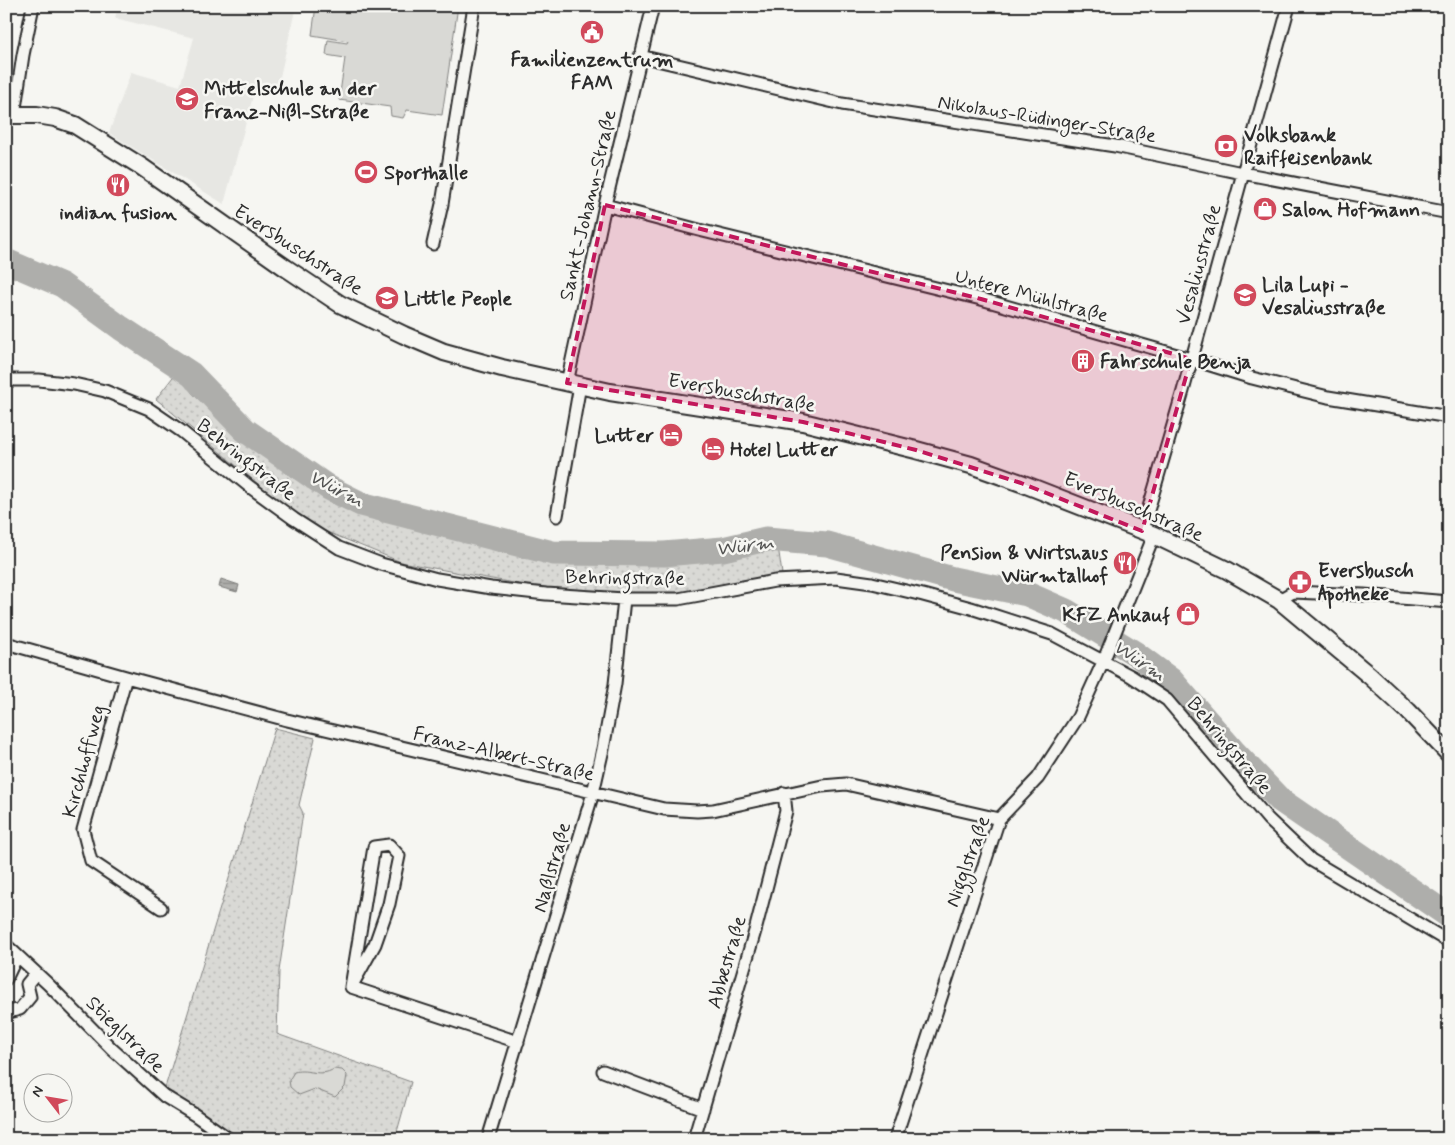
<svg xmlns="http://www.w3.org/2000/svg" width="1455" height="1145" font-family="Mynerve,sans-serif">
  <defs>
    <pattern id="grass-dots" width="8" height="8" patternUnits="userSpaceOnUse" patternTransform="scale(1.25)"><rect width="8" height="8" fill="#d9d9d5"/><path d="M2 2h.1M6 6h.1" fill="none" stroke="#babab7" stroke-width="1.8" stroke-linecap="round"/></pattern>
    <pattern id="water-rules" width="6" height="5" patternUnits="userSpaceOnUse" patternTransform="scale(1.25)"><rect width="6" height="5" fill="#aeaeab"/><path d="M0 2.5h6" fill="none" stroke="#8e8e8b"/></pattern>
  </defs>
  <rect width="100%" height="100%" fill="#f6f6f2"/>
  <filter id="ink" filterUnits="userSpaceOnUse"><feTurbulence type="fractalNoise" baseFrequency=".02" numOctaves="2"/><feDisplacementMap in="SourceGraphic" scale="10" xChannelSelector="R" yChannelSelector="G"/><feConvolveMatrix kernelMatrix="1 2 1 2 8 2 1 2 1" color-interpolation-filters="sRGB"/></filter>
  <g filter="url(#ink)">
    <path fill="#e7e7e3" d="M118,6H296L277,90L256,85L224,204L109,133L131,72L180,86L194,38L115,18Z"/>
    <path fill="url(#grass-dots)" stroke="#828280" d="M176,373L195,396L252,444L329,497L379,520L429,529L536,560L557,562L610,558L676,562L731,559L778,546L782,574L665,598L617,592L576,590L535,587L401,562L305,523L156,399Z
      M275,728L315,738L299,805L303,813L279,971L277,1034L411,1082L395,1139H239L187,1103L164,1091Z"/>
    <path fill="#d9d9d5" stroke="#828280" d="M316,6H458L442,115L407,110L403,118L391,116L390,107L339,100L345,58L326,55L328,40L347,43L348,41L312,35Z
      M334,1069L342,1070L347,1075L345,1087L335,1097L315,1089L299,1095L290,1087L289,1080L294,1072C309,1068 319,1078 334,1069Z"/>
    <path fill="url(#water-rules)" stroke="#7a7a78" d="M221,579L239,585L237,592L219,587Z"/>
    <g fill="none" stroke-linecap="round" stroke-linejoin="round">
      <path stroke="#aeaeab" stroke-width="25" d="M6,261L62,285L121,328L191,374L245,430L329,488L361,504L553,553L664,554L723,549L766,539L827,544L953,579L1027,594L1066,611L1136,654L1171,680L1235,753L1280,800L1449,916"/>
      <g stroke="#2b2b2b" stroke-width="15">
        <path id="minor" d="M640,56L842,104L1115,146L1242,173L1449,213
          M14,115L23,55L33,6
          M605,205L699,230L981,299L1191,359L1252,378L1328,397L1449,417
          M433,244L442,204L474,6
          M6,380H39L74,384L105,391L149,409L181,431L250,487L294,519L339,548L381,564L437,579L491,588L546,594L624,599H678L775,581L836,578L872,583L923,595L971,608L1052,634L1131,676L1167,700L1268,819L1311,860L1449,942
          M567,383L605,205L653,6
          M557,516L580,385
          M1142,531L1183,391L1289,6
          M1279,600L1293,592L1364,595L1449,602
          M6,643L126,677L287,720L664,809L697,811L713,810L822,786L846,784L999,819
          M126,677L83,830L91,861L161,908
          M6,945L48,984L112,1049L164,1096L195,1115L229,1139
          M6,979L17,956
          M351,987L374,847L389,845L399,856L389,904L375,944L351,987L518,1042
          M6,1013L20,1009L30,997L27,984L36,973
          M603,1071L703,1109
          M488,1139L593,793L603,749L615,684L624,599
          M694,1139L755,931L786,811L784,793
          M895,1139L999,819L1038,778L1078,717L1103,662L1154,535"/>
      </g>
      <g stroke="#2b2b2b" stroke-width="20">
        <path id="secondary" d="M6,115H37L55,118L75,125L142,167L286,268L340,304L404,335L444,352L502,368L610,392L803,422L916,450L971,465L1021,483L1154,535L1227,570L1279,600L1370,676L1408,711L1449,754"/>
      </g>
      <use href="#minor" stroke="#f6f6f2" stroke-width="11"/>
      <use href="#secondary" stroke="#f6f6f2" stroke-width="16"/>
    </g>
  </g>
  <path fill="#c2185b" fill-opacity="0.2" stroke="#c2185b" stroke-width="4" stroke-dasharray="10 6" stroke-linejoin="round" d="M605,205L981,299L1191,359L1142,531L1021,483L916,450L803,422L567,383Z"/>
  <defs>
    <g id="civic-disc" transform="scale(1.25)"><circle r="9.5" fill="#d1495b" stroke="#f6f6f2"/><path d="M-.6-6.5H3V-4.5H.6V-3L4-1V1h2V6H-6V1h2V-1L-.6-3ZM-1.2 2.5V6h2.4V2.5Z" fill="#fff"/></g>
    <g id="school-disc" transform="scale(1.25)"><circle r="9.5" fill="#d1495b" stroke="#f6f6f2"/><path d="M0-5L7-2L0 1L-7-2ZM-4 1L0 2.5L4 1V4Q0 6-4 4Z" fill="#fff"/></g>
    <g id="bank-disc" transform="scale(1.25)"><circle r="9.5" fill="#d1495b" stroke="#f6f6f2"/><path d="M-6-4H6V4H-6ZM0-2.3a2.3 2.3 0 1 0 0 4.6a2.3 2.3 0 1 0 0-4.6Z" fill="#fff"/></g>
    <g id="stadium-disc" transform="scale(1.25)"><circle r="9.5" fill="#d1495b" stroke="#f6f6f2"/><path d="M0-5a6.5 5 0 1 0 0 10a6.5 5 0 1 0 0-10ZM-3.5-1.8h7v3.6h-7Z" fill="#fff"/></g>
    <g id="restaurant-disc" transform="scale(1.25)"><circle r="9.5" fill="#d1495b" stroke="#f6f6f2"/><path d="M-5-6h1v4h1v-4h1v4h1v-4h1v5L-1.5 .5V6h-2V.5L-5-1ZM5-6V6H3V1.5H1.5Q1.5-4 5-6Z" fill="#fff"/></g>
    <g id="shop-disc" transform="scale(1.25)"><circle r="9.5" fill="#d1495b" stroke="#f6f6f2"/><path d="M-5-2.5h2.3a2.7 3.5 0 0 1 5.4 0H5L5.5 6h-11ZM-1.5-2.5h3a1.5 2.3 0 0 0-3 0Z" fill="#fff"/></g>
    <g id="building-disc" transform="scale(1.25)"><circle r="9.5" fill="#d1495b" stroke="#f6f6f2"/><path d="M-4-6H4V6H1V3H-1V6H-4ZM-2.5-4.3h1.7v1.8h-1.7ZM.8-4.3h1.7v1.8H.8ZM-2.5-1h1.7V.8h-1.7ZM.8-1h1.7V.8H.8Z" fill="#fff"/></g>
    <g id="hotel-disc" transform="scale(1.25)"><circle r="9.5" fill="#d1495b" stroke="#f6f6f2"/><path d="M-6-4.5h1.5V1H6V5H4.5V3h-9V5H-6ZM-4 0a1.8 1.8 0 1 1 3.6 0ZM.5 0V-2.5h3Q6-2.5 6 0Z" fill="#fff"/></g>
    <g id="pharmacy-disc" transform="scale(1.25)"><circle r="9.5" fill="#d1495b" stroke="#f6f6f2"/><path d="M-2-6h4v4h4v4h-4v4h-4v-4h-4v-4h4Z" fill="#fff"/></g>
  </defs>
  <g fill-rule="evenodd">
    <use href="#civic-disc" x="592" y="32"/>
    <use href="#school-disc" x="187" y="99"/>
    <use href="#bank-disc" x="1226" y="146"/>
    <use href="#stadium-disc" x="366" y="172"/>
    <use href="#restaurant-disc" x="118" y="185"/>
    <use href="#shop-disc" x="1265" y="209"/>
    <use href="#school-disc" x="1245" y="295"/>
    <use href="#school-disc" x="387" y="298"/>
    <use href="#building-disc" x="1083" y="361"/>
    <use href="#hotel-disc" x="671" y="435"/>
    <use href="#hotel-disc" x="713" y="449"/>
    <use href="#restaurant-disc" x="1125" y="563"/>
    <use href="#pharmacy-disc" x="1300" y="582"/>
    <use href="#shop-disc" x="1188" y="614"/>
  </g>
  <g text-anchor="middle" stroke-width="5" stroke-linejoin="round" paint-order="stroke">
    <g font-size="20" font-weight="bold" fill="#2b2b2b" stroke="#f6f6f2" text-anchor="start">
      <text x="592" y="66" text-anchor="middle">Familienzentrum<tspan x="592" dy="23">FAM</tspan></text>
      <text x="204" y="95">Mittelschule an der<tspan x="204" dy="23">Franz-Nißl-Straße</tspan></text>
      <text x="1244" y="141">Volksbank<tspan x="1244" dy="23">Raiffeisenbank</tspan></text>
      <text x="384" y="179">Sporthalle</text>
      <text x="1282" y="216">Salon Hofmann</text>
      <text x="118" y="219" text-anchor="middle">indian fusion</text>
      <text x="1262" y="291">Lila Lupi -<tspan x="1262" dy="23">Vesaliusstraße</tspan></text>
      <text x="404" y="305">Little People</text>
      <text x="1100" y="368">Fahrschule Benja</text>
      <text x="654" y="442" text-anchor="end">Lutter</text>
      <text x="730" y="456">Hotel Lutter</text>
      <text x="1108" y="559" text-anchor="end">Pension &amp; Wirtshaus<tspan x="1108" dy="23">Würmtalhof</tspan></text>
      <text x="1318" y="577">Eversbusch<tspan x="1318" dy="23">Apotheke</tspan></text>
      <text x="1170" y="621" text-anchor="end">KFZ Ankauf</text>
    </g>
    <g font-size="20" fill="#2b2b2b" stroke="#f6f6f2">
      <text transform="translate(1047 118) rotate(9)" y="7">Nikolaus-Rüdinger-Straße</text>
      <text transform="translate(587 205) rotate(-77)" y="7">Sankt-Johann-Straße</text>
      <text transform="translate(299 249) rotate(33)" y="7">Eversbuschstraße</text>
      <text transform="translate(1198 264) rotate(-75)" y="7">Vesaliusstraße</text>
      <text transform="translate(1032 295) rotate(15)" y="7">Untere Mühlstraße</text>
      <text transform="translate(742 392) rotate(10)" y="7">Eversbuschstraße</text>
      <text transform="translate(247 459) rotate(38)" y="7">Behringstraße</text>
      <text transform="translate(1134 506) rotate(23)" y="7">Eversbuschstraße</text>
      <text transform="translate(625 577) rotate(1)" y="7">Behringstraße</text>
      <text transform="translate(1230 745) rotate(50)" y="7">Behringstraße</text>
      <text transform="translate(504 753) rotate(13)" y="7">Franz-Albert-Straße</text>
      <text transform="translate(83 761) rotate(-75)" y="7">Kirchhoffweg</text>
      <text transform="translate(967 861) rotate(-70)" y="7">Nigglstraße</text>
      <text transform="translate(551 867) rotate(-74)" y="7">Naßlstraße</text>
      <text transform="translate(726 962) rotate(-74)" y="7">Abbestraße</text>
      <text transform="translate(126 1034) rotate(44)" y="7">Stieglstraße</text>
    </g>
    <g font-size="21" font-style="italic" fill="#525251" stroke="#f6f6f2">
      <text transform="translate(337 488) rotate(28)" y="7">Würm</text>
      <text transform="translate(745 545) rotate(-7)" y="7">Würm</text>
      <text transform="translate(1140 660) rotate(34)" y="7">Würm</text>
    </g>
  </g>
  <rect width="1455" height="1145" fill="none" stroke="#f6f6f2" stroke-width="25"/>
  <rect x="12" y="12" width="1430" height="1120" fill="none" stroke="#2b2b2b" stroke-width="2" filter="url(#ink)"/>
  <g transform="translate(48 1098) rotate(301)"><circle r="24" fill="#f6f6f2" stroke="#a5a5a2"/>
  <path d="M0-4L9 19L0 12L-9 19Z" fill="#d1495b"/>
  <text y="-8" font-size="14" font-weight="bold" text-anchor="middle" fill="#2b2b2b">N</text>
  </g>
</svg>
